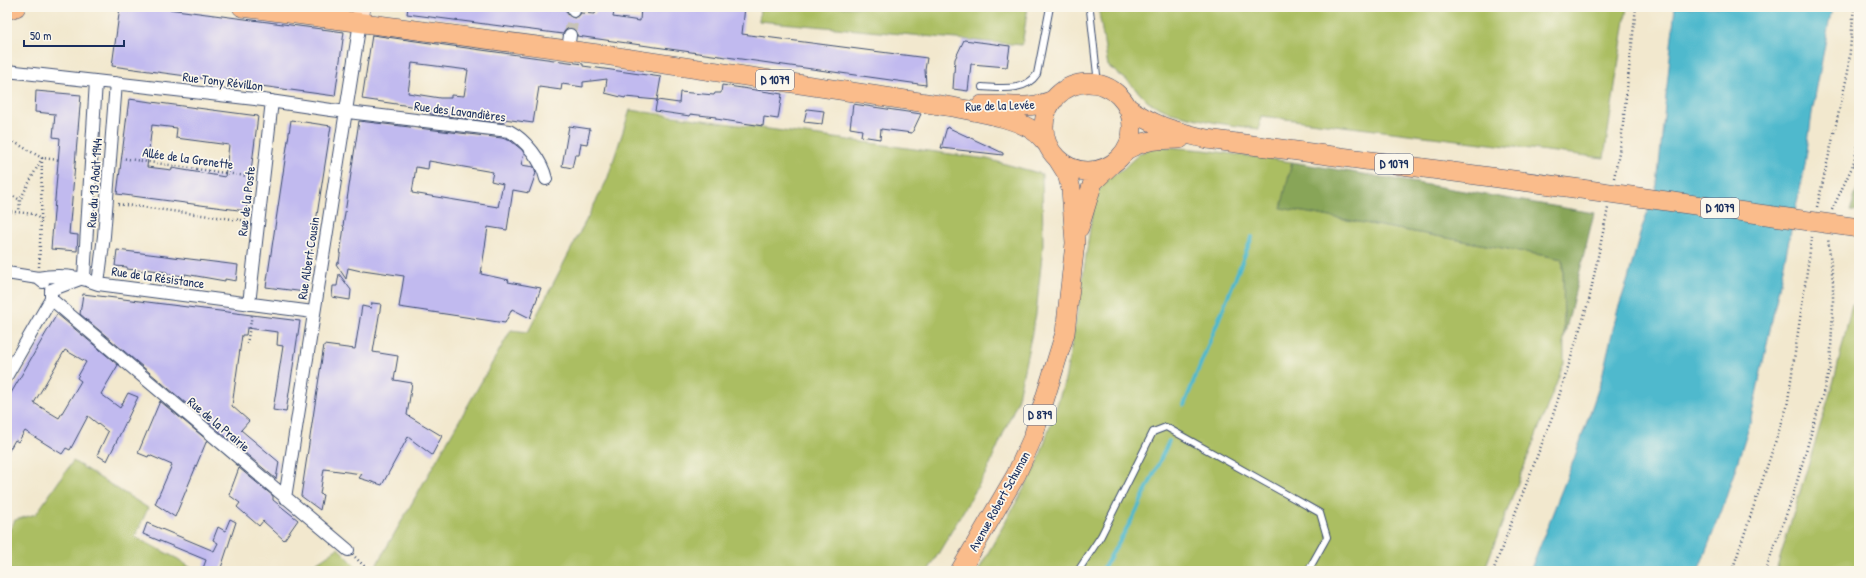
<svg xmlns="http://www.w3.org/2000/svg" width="1866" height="578" font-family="'Patrick Hand',sans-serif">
  <rect width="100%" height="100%" fill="#fbf7ec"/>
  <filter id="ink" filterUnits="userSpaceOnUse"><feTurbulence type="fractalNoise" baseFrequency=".025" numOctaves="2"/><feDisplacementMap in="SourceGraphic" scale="8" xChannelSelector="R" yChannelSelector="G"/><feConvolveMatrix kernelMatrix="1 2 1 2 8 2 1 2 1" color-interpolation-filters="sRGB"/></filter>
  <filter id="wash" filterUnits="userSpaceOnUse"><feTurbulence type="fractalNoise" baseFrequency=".012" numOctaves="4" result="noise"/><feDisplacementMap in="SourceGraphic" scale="16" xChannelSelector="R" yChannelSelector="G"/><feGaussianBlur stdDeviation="0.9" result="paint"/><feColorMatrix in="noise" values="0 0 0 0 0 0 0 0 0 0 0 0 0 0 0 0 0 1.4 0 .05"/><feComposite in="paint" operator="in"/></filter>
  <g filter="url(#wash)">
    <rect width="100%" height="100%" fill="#f2e8ce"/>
    <path fill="#abbe62" stroke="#637660" d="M760,7H1028L1022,45L759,21Z
      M1098,7H1627L1604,158L1261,116L1259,129L1217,123L1171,113L1148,102L1129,82L1108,66Z
      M630,110L987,159L1042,174L1043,246L1036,314L1017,402L987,471L928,571H382L377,564L511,330L528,332L607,180Z
      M1154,146L1204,150L1292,162L1282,208L1563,259L1564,363L1484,571H978L1037,465L1065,380L1078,309L1095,195L1108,178L1123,169L1139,154Z
      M1852,304L1859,305V571H1776L1835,377Z
      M73,461L148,508L135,537L178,559L195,571H7V535L15,520L36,514Z
      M338,548L361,571H304Z"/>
    <path fill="#88a558" stroke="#526a5b" d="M1292,162L1594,213L1564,337L1563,259L1281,208Z
      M1859,183V212L1850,211Z"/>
    <path fill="#4fb9cd" stroke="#357496" d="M1675,7H1832L1812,113L1805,165L1750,423L1722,510L1698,571H1530L1574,459L1601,381L1617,312L1628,279L1640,234L1657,185Z"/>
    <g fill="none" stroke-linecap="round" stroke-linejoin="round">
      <path stroke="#4fb9cd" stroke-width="4" d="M1184,405L1252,237
        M1102,571L1135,514L1169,441"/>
    </g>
    <g id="blocks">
      <path fill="#c1baef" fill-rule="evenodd" d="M120,7H153L344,32L335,96L112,66Z
        M408,7H564L568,15L574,18L578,17L581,13L595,14L597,7H615L613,17L640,21L641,7H745L742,34L927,58L925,70L926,85L577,36V32L571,28H567L563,34L407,14Z
        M372,35L583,64V66L661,77L657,100L625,97V98L605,93L607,79L583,82V87L562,84L561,90L539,87L533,123L504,119L503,123L430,114L431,109L362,99ZM412,63L468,70L464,96L451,95V98H440L408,93Z
        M964,40L1010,46L1007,67L971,64L968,91L953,89L955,59Z
        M722,85L782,94L778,119L764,117L763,126L716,119V117L690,114V116L655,111L657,100L679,103L680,92L714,95L715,93H721Z
        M36,91L81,95L69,234L78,235L77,251L51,249L60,138L53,137L55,114L35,112Z
        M129,99L258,116L246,211L117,194ZM152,125L177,128L176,138L229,145L225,177L172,168V170L147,167Z
        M853,104L921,114L912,133L881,129L880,139L861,136L862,130L850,128Z
        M807,109L824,111L822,124L804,122Z
        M291,120L331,126L305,292L266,287Z
        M359,121L502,138L511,141L522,150L524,153L521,165L534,167L536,173L529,193L513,190L507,230L488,227L481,274L509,280L508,282L541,288L530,318L512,309L505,323L399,307L404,276L363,270L361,271L348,268L346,279L336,264L339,262L344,227L343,226ZM429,161L493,172L491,181L503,184L498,207L412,193L416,167L428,169Z
        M569,126L590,129L587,144L581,143L579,155H575L572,168L562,166Z
        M947,127L1003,153V155L941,148Z
        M117,250L238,265L236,281L225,279V281L185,274V276L167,274V272L144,269V271L127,269V267L115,266Z
        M339,274L351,290L350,300L332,297L333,286H337Z
        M83,294L300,321L286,412L273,410L283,346L277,345L278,332L247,328L246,335H242L232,406L249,421L241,430L279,462L276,479L80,314Z
        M372,303L381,304L373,352L398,356L394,380L412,383L407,415L442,436L432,455L408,437L382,485L359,478L362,474L324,469L320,494L323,495L320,510L301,496L324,345L355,349L362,306L371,308Z
        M57,314L118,365L101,394L120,408L128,393L138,397L107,461L97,455L108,432L88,416L70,450L66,448L62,454L25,431L18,442L15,440L7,454V400ZM65,350L86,362L77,378L81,381L59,418L34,403Z
        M160,401L207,440L175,517L155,504L172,465L149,455L148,457L138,453Z
        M239,468L273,496V500L298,520L284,540L263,521L259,526L237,507L240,503L229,495Z
        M230,519L236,522L220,571H202L206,560L143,534L147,523L214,551L218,543L213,540L218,527L225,531Z"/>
    </g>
  </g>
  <g filter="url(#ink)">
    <use href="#blocks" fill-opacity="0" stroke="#3b4b6f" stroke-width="1"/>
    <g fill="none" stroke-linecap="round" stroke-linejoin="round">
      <path stroke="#c7c3b8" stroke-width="12" stroke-dasharray="12 6" stroke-linecap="butt" d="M570,35L574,11"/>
      <g stroke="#3b4b6f" stroke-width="8">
        <path id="lane" d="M1087,7L1090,10L1098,84
          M982,87C1002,88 1025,92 1037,74L1050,7
          M1078,571L1101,536L1153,432L1166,427L1320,513L1327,537L1308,571"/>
      </g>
      <g stroke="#3b4b6f" stroke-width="14">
        <path id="street" d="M574,11V7
          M568,50L570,35
          M7,71L263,100L331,110L509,131C526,140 542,161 546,179
          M7,273L38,278L43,282
          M38,278C59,274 78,276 98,284L313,312
          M84,278L96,81
          M98,284L104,236L116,83
          M51,290L83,278
          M51,299L348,550
          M249,304L272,101
          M7,375L51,299V292
          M285,498L360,22"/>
      </g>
      <g stroke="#3b4b6f" stroke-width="18">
        <path id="secondary" d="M360,22L362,7"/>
      </g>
      <g stroke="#3b4b6f" stroke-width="20">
        <path id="primary" d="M242,7L598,54L953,107C976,112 1016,117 1035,132C1040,135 1044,141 1048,145
          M7,10L16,7
          M1044 127a44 44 0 1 1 88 0a44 44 0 1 1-88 0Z
          M982,105C1009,104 1030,111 1055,99
          M1127,107C1155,127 1175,131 1207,139L1581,189
          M1126,150C1145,140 1158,139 1180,139
          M1079,228L1093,182L1111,165
          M960,571L1016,475L1033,437L1065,333L1075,243L1071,189L1067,174L1057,158"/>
      </g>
      <path stroke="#3b4b6f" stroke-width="2.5" stroke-dasharray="1 3" stroke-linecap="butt" d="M7,138L42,158L20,200L19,212
        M121,158L253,177
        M1853,165L1859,166
        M1614,178L1621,142L1636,7
        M7,192L20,200
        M118,204L248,221
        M1817,207L1848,72L1854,7
        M1832,210L1853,165L1859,142
        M7,211L34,214L41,220
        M39,267L41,220L42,158L59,160
        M247,344L252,315
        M355,557L369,571
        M1493,571L1554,412L1589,300L1608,208
        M1732,571L1787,407L1812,237
        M1765,571L1791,502L1830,369L1833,308V282L1828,238"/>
      <use href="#lane" stroke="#fff" stroke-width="6"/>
      <use href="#street" stroke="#fff" stroke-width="12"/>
      <use href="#secondary" stroke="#fde4d1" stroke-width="17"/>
      <use href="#primary" stroke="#fabc8b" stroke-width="19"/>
      <g stroke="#3b4b6f" stroke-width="20" stroke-linecap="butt">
        <path id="primary-bridge" d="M1581,189L1859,228"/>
      </g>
      <use href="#primary-bridge" stroke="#fabc8b" stroke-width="19"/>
    </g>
  </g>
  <g text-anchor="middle" stroke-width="3.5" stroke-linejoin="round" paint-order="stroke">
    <g fill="#fbf7ec" stroke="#5e6b89" stroke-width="1">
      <rect x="756" y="70" width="38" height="20" rx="3"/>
      <rect x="1375" y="154" width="38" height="20" rx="3"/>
      <rect x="1701" y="198" width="38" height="20" rx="3"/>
      <rect x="1024" y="405" width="32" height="20" rx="3"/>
    </g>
    <g font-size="12" font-weight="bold" fill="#1b2f5e">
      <text x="775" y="84">D 1079</text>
      <text x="1394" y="168">D 1079</text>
      <text x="1720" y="212">D 1079</text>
      <text x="1040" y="419">D 879</text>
    </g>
    <g font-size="13" fill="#1b2f5e" stroke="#fbf7ec">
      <text transform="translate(223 81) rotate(7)" y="5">Rue Tony Révillon</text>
      <text transform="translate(1000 105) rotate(-2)" y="5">Rue de la Levée</text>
      <text transform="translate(460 111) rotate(7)" y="5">Rue des Lavandières</text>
      <text transform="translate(188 158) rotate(8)" y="5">Allée de la Grenette</text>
      <text transform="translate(94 183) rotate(-86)" y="5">Rue du 13 Août 1944</text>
      <text transform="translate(246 201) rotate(-83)" y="5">Rue de la Poste</text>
      <text transform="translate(308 258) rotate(-81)" y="5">Rue Albert Cousin</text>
      <text transform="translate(158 277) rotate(8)" y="5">Rue de la Résistance</text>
      <text transform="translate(219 424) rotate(40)" y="5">Rue de la Prairie</text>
      <text transform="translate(999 501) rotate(-61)" y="5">Avenue Robert Schuman</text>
    </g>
  </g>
  <rect width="1866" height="578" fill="none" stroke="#fbf7ec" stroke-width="24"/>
  <path d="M24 40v6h100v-6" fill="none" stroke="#1b2f5e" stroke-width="2"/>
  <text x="30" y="40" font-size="12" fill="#1b2f5e" stroke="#fbf7ec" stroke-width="3" paint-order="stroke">50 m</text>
</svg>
